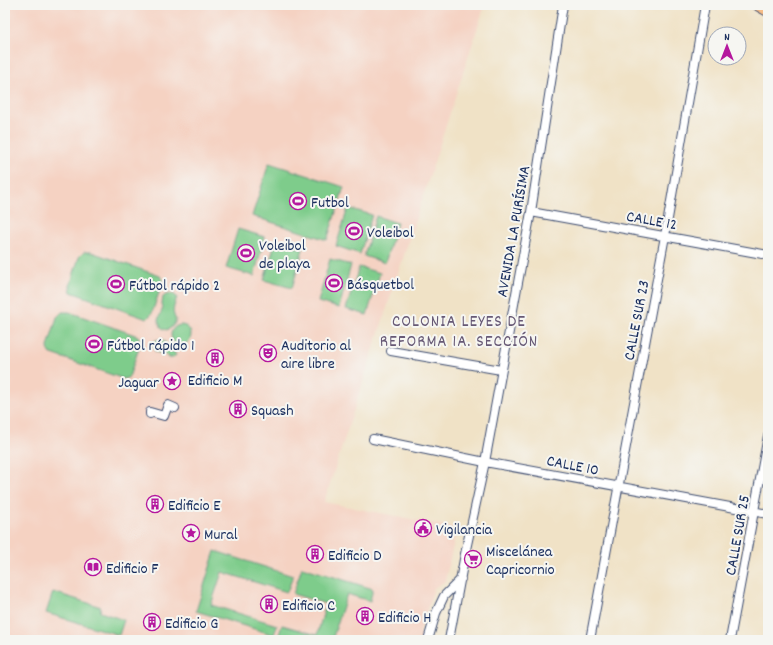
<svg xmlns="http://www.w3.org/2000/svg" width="773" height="645" font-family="Dekko,sans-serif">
  <rect width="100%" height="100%" fill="#f6f6f2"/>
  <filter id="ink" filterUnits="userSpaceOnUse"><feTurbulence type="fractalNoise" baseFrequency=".025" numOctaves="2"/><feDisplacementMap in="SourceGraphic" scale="8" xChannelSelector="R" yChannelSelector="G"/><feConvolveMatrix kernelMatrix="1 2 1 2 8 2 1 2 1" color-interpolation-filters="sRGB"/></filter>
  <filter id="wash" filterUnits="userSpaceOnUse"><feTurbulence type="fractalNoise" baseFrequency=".012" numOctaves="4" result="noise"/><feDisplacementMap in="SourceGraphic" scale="16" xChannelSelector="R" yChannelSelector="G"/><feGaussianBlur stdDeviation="0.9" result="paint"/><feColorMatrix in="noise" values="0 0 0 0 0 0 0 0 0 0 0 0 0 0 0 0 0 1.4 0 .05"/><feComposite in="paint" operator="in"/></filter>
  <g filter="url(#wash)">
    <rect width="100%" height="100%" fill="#f0e2c6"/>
    <path fill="#f5d2c2" d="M5,5H485L324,502L457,528L445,581L434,588L420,632L424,640H5Z"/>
    <path fill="#7ecc8b" stroke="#4c7e74" d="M269,163L344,187L327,240L252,216Z
      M348,208L372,215L360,254L336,246Z
      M376,216L397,223L385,263L364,256Z
      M238,229L265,237L254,276L226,268Z
      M276,241L303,249L292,288L264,280Z
      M84,252H91L160,276L163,281L152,313L147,319L71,292L70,286L79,257Z
      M330,259L351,265L339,308L318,302Z
      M359,267L380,273L367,315L346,309Z
      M170,294H173L177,297C174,307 171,311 176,320C174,326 167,334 161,327C160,326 158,321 158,320L163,308L162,304L163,297L166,295Z
      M62,312H69L138,336L141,342L129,377L124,379L49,353L48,347L57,317Z
      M171 335a10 10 0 1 1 20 0a10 10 0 1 1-20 0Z
      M161,339C163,340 165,341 166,343C169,347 167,350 174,352L176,355L173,358H169L167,355C157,352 154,354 152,343L156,340Z
      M215,551L293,576L287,592L222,572L211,605L277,625L274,635L196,611Z
      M302,567L373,589L370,601L347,594L332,640H277L282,625L317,635L326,604L293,594Z
      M53,592L101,607L100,612L124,620L119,635L46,613Z"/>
  </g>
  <g filter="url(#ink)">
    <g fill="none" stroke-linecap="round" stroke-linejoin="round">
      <g stroke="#3b4a6e" stroke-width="10">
        <path id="street" d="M531,212L768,255
          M391,351L501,370
          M150,414V412L164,416L168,405L175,408
          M373,439L485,462L768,514
          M428,640L436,613L444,596L461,579
          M449,640L465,554L485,462L531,212L563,5
          M590,640L665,236L705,5
          M730,640L768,436"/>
      </g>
      <g stroke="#3b4a6e" stroke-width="14">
        <path id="primary" d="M759,5L768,10"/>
      </g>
      <use href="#street" stroke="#fff" stroke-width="8"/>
      <use href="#primary" stroke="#f7bd88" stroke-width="12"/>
    </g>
  </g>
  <defs>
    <g id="stadium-ring" transform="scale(0.9)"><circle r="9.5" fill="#f6f6f2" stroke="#b5179e" stroke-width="1.5"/><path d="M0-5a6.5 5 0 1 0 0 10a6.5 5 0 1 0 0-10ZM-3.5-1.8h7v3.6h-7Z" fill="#b5179e"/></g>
    <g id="theatre-ring" transform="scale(0.9)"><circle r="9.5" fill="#f6f6f2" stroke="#b5179e" stroke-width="1.5"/><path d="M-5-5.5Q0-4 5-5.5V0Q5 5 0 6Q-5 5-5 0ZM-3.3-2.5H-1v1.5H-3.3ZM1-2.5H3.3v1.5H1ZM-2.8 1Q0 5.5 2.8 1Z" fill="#b5179e"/></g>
    <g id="building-ring" transform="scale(0.9)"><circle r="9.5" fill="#f6f6f2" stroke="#b5179e" stroke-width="1.5"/><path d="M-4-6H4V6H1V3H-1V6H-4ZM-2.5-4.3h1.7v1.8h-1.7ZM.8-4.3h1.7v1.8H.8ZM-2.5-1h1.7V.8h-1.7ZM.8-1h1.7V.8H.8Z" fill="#b5179e"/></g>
    <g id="sight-ring" transform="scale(0.9)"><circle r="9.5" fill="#f6f6f2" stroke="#b5179e" stroke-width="1.5"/><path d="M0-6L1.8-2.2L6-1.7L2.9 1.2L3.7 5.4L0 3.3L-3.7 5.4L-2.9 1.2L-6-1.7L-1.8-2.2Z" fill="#b5179e"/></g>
    <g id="civic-ring" transform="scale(0.9)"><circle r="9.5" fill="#f6f6f2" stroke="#b5179e" stroke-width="1.5"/><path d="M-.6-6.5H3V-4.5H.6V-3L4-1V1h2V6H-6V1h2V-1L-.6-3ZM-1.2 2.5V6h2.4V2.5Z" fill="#b5179e"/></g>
    <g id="supermarket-ring" transform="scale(0.9)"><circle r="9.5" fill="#f6f6f2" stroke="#b5179e" stroke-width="1.5"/><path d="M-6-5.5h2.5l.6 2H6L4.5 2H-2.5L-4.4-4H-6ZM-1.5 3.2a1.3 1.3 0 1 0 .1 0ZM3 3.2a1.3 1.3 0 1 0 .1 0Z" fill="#b5179e"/></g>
    <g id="library-ring" transform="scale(0.9)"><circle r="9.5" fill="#f6f6f2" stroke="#b5179e" stroke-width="1.5"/><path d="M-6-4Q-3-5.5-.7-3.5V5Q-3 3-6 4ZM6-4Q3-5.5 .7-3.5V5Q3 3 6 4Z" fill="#b5179e"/></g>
  </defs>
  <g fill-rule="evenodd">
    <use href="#stadium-ring" x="298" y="201"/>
    <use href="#stadium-ring" x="354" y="231"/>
    <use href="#stadium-ring" x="246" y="253"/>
    <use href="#stadium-ring" x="334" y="283"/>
    <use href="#stadium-ring" x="116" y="284"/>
    <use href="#stadium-ring" x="94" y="344"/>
    <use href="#theatre-ring" x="268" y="353"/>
    <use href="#building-ring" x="215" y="358"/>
    <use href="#sight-ring" x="172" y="381"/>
    <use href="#building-ring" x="238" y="409"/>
    <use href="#building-ring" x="155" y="504"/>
    <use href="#civic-ring" x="423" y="528"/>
    <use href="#sight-ring" x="191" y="533"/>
    <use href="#building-ring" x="315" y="554"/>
    <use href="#supermarket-ring" x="473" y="559"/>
    <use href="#library-ring" x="93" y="567"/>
    <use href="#building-ring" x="269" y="604"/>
    <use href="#building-ring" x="365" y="616"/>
    <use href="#building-ring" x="152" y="622"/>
  </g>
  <g text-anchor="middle" stroke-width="4" stroke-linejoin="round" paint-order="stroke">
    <g font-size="16" fill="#1b2f5e" stroke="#f6f6f2" text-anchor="start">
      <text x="311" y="207">Futbol</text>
      <text x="367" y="237">Voleibol</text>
      <text x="259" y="250">Voleibol<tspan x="259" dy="18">de playa</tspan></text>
      <text x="347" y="289">Básquetbol</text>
      <text x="129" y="290">Fútbol rápido 2</text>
      <text x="107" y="350">Fútbol rápido 1</text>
      <text x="281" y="350">Auditorio al<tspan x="281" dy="18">aire libre</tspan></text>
      <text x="215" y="385" text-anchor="middle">Edificio M</text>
      <text x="159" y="387" text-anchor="end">Jaguar</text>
      <text x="251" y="415">Squash</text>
      <text x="168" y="510">Edificio E</text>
      <text x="436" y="534">Vigilancia</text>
      <text x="204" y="539">Mural</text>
      <text x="486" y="556">Miscelánea<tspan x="486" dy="18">Capricornio</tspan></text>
      <text x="328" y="560">Edificio D</text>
      <text x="106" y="573">Edificio F</text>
      <text x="282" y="610">Edificio C</text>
      <text x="378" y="622">Edificio H</text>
      <text x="165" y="628">Edificio G</text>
    </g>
    <g font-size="16" fill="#1b2f5e" stroke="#f6f6f2">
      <text transform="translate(652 219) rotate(10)" y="6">CALLE 12</text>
      <text transform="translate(512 231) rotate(-80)" y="6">AVENIDA LA PURÍSIMA</text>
      <text transform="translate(635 320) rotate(-79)" y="6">CALLE SUR 23</text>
      <text transform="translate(573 464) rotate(11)" y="6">CALLE 10</text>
      <text transform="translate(736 535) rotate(-80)" y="6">CALLE SUR 25</text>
    </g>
    <g font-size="17" letter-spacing="1" fill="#675975" stroke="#f6f6f2">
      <text x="459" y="326">COLONIA LEYES DE<tspan x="459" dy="20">REFORMA 1A. SECCIÓN</tspan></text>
    </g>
  </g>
  <rect width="773" height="645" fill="none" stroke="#f6f6f2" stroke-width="20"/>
  <g transform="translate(727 46)"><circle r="19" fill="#f6f6f2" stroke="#9ea6b7"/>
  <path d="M0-3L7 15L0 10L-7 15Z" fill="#b5179e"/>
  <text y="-6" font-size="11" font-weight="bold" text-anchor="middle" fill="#1b2f5e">N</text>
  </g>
</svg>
